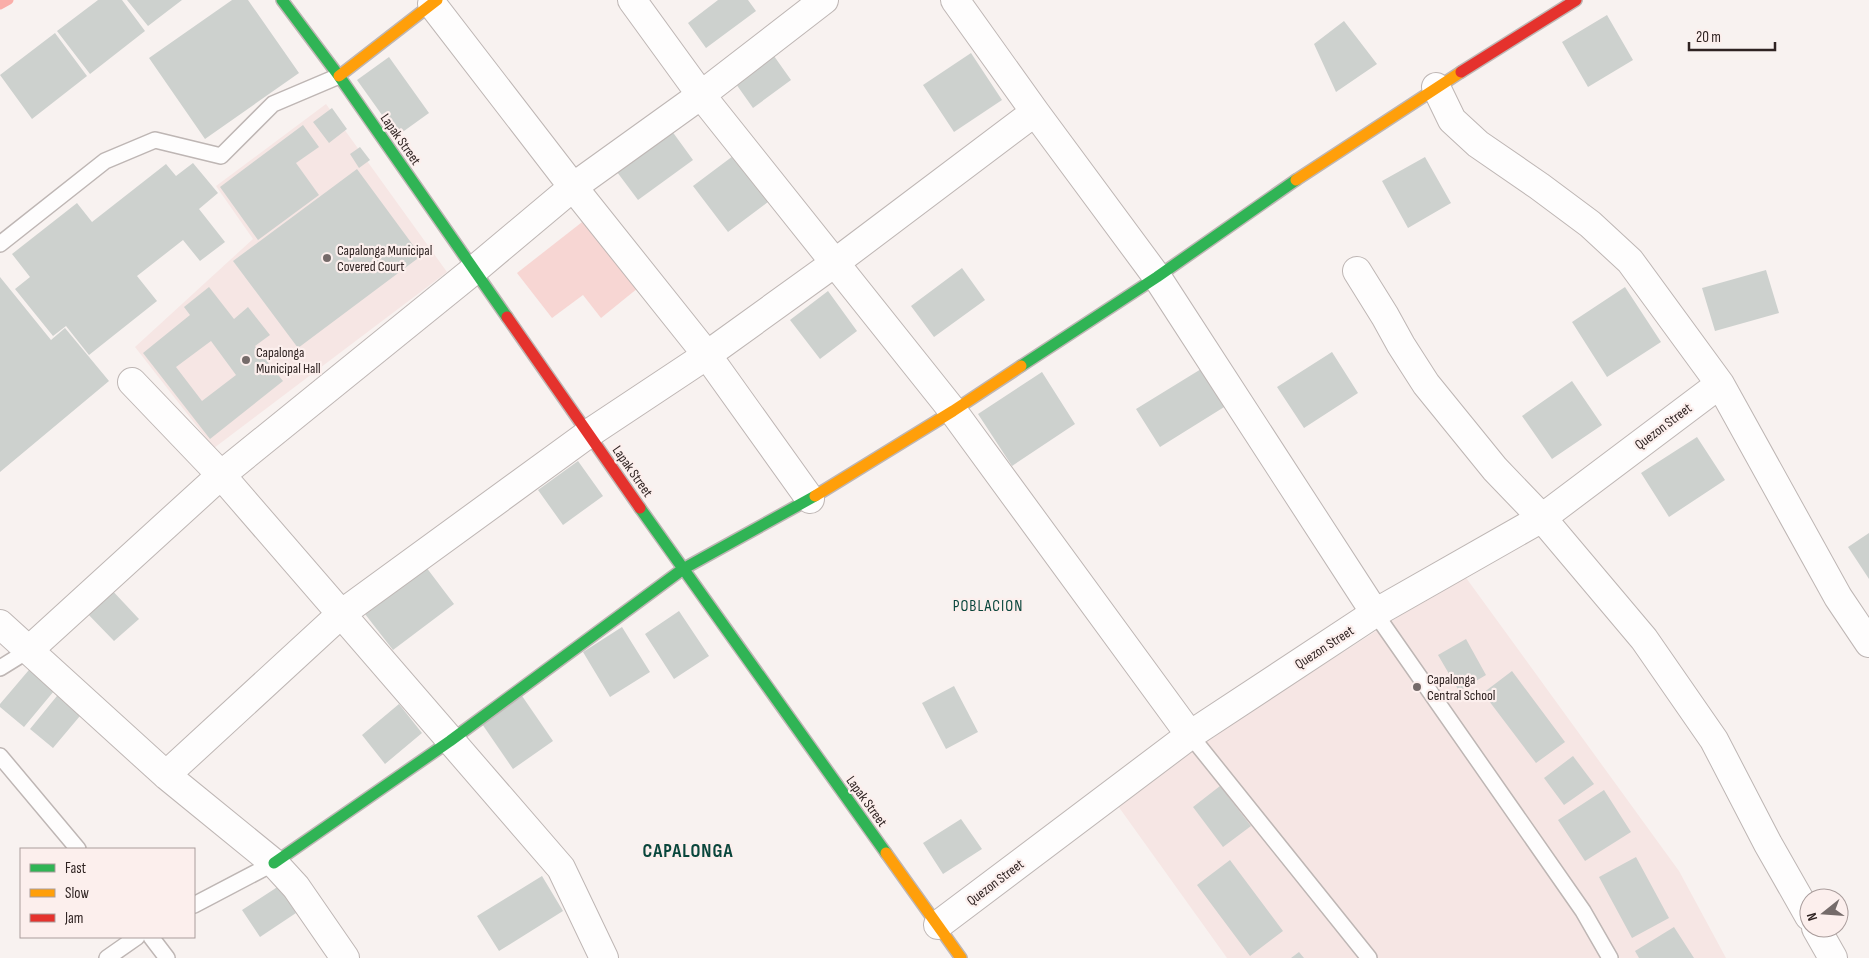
<svg xmlns="http://www.w3.org/2000/svg" width="1869" height="958" font-family="'Sofia Sans Condensed',sans-serif">
  <rect width="100%" height="100%" fill="#f8f2f0"/>
  <path fill="#f6e6e4" d="M326,104L447,272L214,448L135,347L253,239L216,186Z
    M1464,575L1679,871L1726,958H1227L1113,799Z"/>
  <path fill="#f7d6d3" d="M586,219L638,288L601,318L583,295L552,318L517,273Z"/>
  <g fill="none" stroke-linecap="round" stroke-linejoin="round">
    <path stroke="#faaea9" stroke-width="9" d="M0,5L9,0"/>
  </g>
  <path fill="#cdd1ce" fill-rule="evenodd" d="M98,0H122L145,31L90,74L57,31Z
    M127,0H182L148,26Z
    M232,0H248L299,73L205,139L149,58Z
    M718,0H748L756,11L706,48L688,23Z
    M1607,15L1633,60L1588,87L1562,42Z
    M1344,21L1377,64L1336,92L1314,44Z
    M55,33L87,76L32,119L0,75Z
    M971,53L1002,100L954,132L923,85Z
    M774,56L791,80L753,108L736,84Z
    M389,57L429,113L397,136L357,80Z
    M332,108L347,129L329,143L313,122Z
    M303,125L319,147L296,163L319,195L258,240L220,187Z
    M669,127L693,160L638,200L614,168Z
    M360,147L370,160L359,168L350,154Z
    M737,153L772,199L728,232L693,186Z
    M1425,157L1451,203L1408,228L1382,181Z
    M193,163L218,193L199,209L225,242L200,261L183,240L137,276L157,301L89,355L66,326L53,336L15,289L30,277L12,254L77,203L92,222L166,164L176,176Z
    M357,169L421,256L298,348L233,261Z
    M962,268L985,300L934,337L911,306Z
    M1766,270L1779,313L1715,331L1702,288Z
    M0,277L51,340L65,328L109,381L0,472Z
    M209,287L234,319L248,307L270,335L255,346L283,381L210,439L143,353L190,315L184,307ZM211,341L236,375L202,401L176,367Z
    M1625,287L1661,342L1607,377L1572,322Z
    M828,291L857,331L820,359L790,320Z
    M1332,352L1358,393L1304,428L1277,387Z
    M1206,366L1229,404L1160,447L1136,409Z
    M1042,372L1075,424L1012,466L978,414Z
    M1572,381L1602,425L1552,459L1522,416Z
    M1697,437L1725,480L1669,517L1641,473Z
    M578,461L603,496L563,525L538,490Z
    M1869,533V579L1848,547Z
    M426,567L454,604L393,650L365,614Z
    M109,587L139,619L114,641L84,610Z
    M679,611L709,656L674,679L645,634Z
    M622,627L650,672L610,697L583,652Z
    M1466,639L1486,675L1459,691L1438,655Z
    M34,664L59,685L24,727L0,707V704Z
    M1512,671L1565,742L1536,763L1483,693Z
    M954,686L978,732L946,749L922,703Z
    M61,691L85,710L53,748L30,729Z
    M520,693L553,741L513,769L480,721Z
    M399,704L422,733L385,764L362,735Z
    M1573,756L1594,784L1564,805L1544,778Z
    M1220,786L1251,826L1223,847L1193,807Z
    M1604,790L1631,832L1585,861L1558,820Z
    M961,819L982,849L943,874L923,843Z
    M1636,857L1669,918L1632,938L1599,877Z
    M1230,860L1283,931L1250,956L1197,885Z
    M542,876L563,911L499,951L477,916Z
    M279,886L296,913L260,937L242,910Z
    M1674,927L1694,958H1639L1635,951Z
    M1299,952L1304,958H1291Z"/>
  <g fill="none" stroke-linecap="round" stroke-linejoin="round">
    <g stroke="#beb6b4" stroke-width="18">
      <path id="lane" d="M0,244L105,161L155,140L221,156L273,104L339,76
        M1375,613L1583,911L1610,958
        M0,668L29,650
        M1190,735L1369,958
        M0,756L78,849
        M194,905L274,863
        M151,937L167,958
        M107,958L137,937"/>
    </g>
    <g stroke="#beb6b4" stroke-width="30">
      <path id="street" d="M632,0L701,95L953,411L1190,735
        M955,0L1035,112L1157,277L1375,613
        M432,4L573,187L707,355L810,499
        M1436,87L1452,120L1478,144L1539,186L1590,224L1630,261L1720,384L1838,597L1869,643
        M1357,271L1385,316L1401,345L1426,384L1495,469L1542,518L1644,639L1714,740L1768,844L1809,916
        M132,382L221,475L561,868L604,958
        M0,624L166,775L274,863L296,887L345,958
        M29,650L221,475L474,270L573,187L701,95L824,0
        M166,775L341,614L588,434L707,355L836,262L1035,112
        M938,925L1190,735L1375,613L1542,518L1720,384
        M1816,928L1833,958"/>
    </g>
    <g stroke="#beb6b4" stroke-width="14">
      <path id="fast" d="M282,0L339,76L507,317
        M1021,366L1157,277L1296,180
        M640,508L886,853
        M274,863L450,741L683,569L815,496"/>
    </g>
    <g stroke="#beb6b4" stroke-width="14">
      <path id="slow" d="M339,76L437,0
        M1296,180L1461,72
        M815,496L953,411L1021,366
        M886,853L961,958"/>
    </g>
    <g stroke="#beb6b4" stroke-width="14">
      <path id="jam" d="M1461,72L1576,0
        M507,317L640,508"/>
    </g>
    <use href="#lane" stroke="#fefdfd" stroke-width="15"/>
    <use href="#street" stroke="#fefdfd" stroke-width="28"/>
    <use href="#fast" stroke="#30b455" stroke-width="11"/>
    <use href="#slow" stroke="#ff9f0a" stroke-width="11"/>
    <use href="#jam" stroke="#e5322d" stroke-width="11"/>
  </g>
  <g fill="#756b6a" stroke="#fcefed" stroke-width="2">
    <circle cx="327" cy="258" r="5"/>
    <circle cx="246" cy="360" r="5"/>
    <circle cx="1417" cy="687" r="5"/>
  </g>
  <g text-anchor="middle" stroke-width="4.5" stroke-linejoin="round" paint-order="stroke">
    <g font-size="14" fill="#2f2322" stroke="#fcefed">
      <text transform="translate(401 139) rotate(55)" y="5">Lapak Street</text>
      <text transform="translate(1663 426) rotate(-37)" y="5">Quezon Street</text>
      <text transform="translate(633 471) rotate(55)" y="5">Lapak Street</text>
      <text transform="translate(1324 647) rotate(-33)" y="5">Quezon Street</text>
      <text transform="translate(867 801) rotate(54)" y="5">Lapak Street</text>
      <text transform="translate(995 882) rotate(-37)" y="5">Quezon Street</text>
    </g>
    <g font-size="14" fill="#2f2322" stroke="#fcefed" text-anchor="start">
      <text x="337" y="255">Capalonga Municipal<tspan x="337" dy="16">Covered Court</tspan></text>
      <text x="256" y="357">Capalonga<tspan x="256" dy="16">Municipal Hall</tspan></text>
      <text x="1427" y="684">Capalonga<tspan x="1427" dy="16">Central School</tspan></text>
    </g>
    <g font-size="16" letter-spacing="1" fill="#0a463c" stroke="#fcefed">
      <text x="988" y="611">POBLACION</text>
    </g>
    <g font-size="19" font-weight="bold" letter-spacing="1" fill="#0a463c" stroke="#fcefed">
      <text x="688" y="857">CAPALONGA</text>
    </g>
  </g>
  <rect x="20" y="848" width="175" height="90" fill="#fcefed" stroke="#aa9d9c"/>
  <rect x="30" y="864" width="25" height="8" fill="#30b455" stroke="#aa9d9c"/>
  <text x="65" y="873" font-size="15" fill="#2f2322">Fast</text>
  <rect x="30" y="889" width="25" height="8" fill="#ff9f0a" stroke="#aa9d9c"/>
  <text x="65" y="898" font-size="15" fill="#2f2322">Slow</text>
  <rect x="30" y="914" width="25" height="8" fill="#e5322d" stroke="#aa9d9c"/>
  <text x="65" y="923" font-size="15" fill="#2f2322">Jam</text>
  <g transform="translate(1824 913) rotate(253)"><circle r="24" fill="#fcefed" stroke="#aa9d9c"/>
  <path d="M0-4L9 19L0 12L-9 19Z" fill="#756b6a"/>
  <text y="-8" font-size="14" font-weight="bold" text-anchor="middle" fill="#2f2322">N</text>
  </g>
  <path d="M1689 42v8h86v-8" fill="none" stroke="#2f2322" stroke-width="2.5"/>
  <text x="1696" y="42" font-size="15" fill="#2f2322" stroke="#fcefed" stroke-width="4" paint-order="stroke">20 m</text>
</svg>
